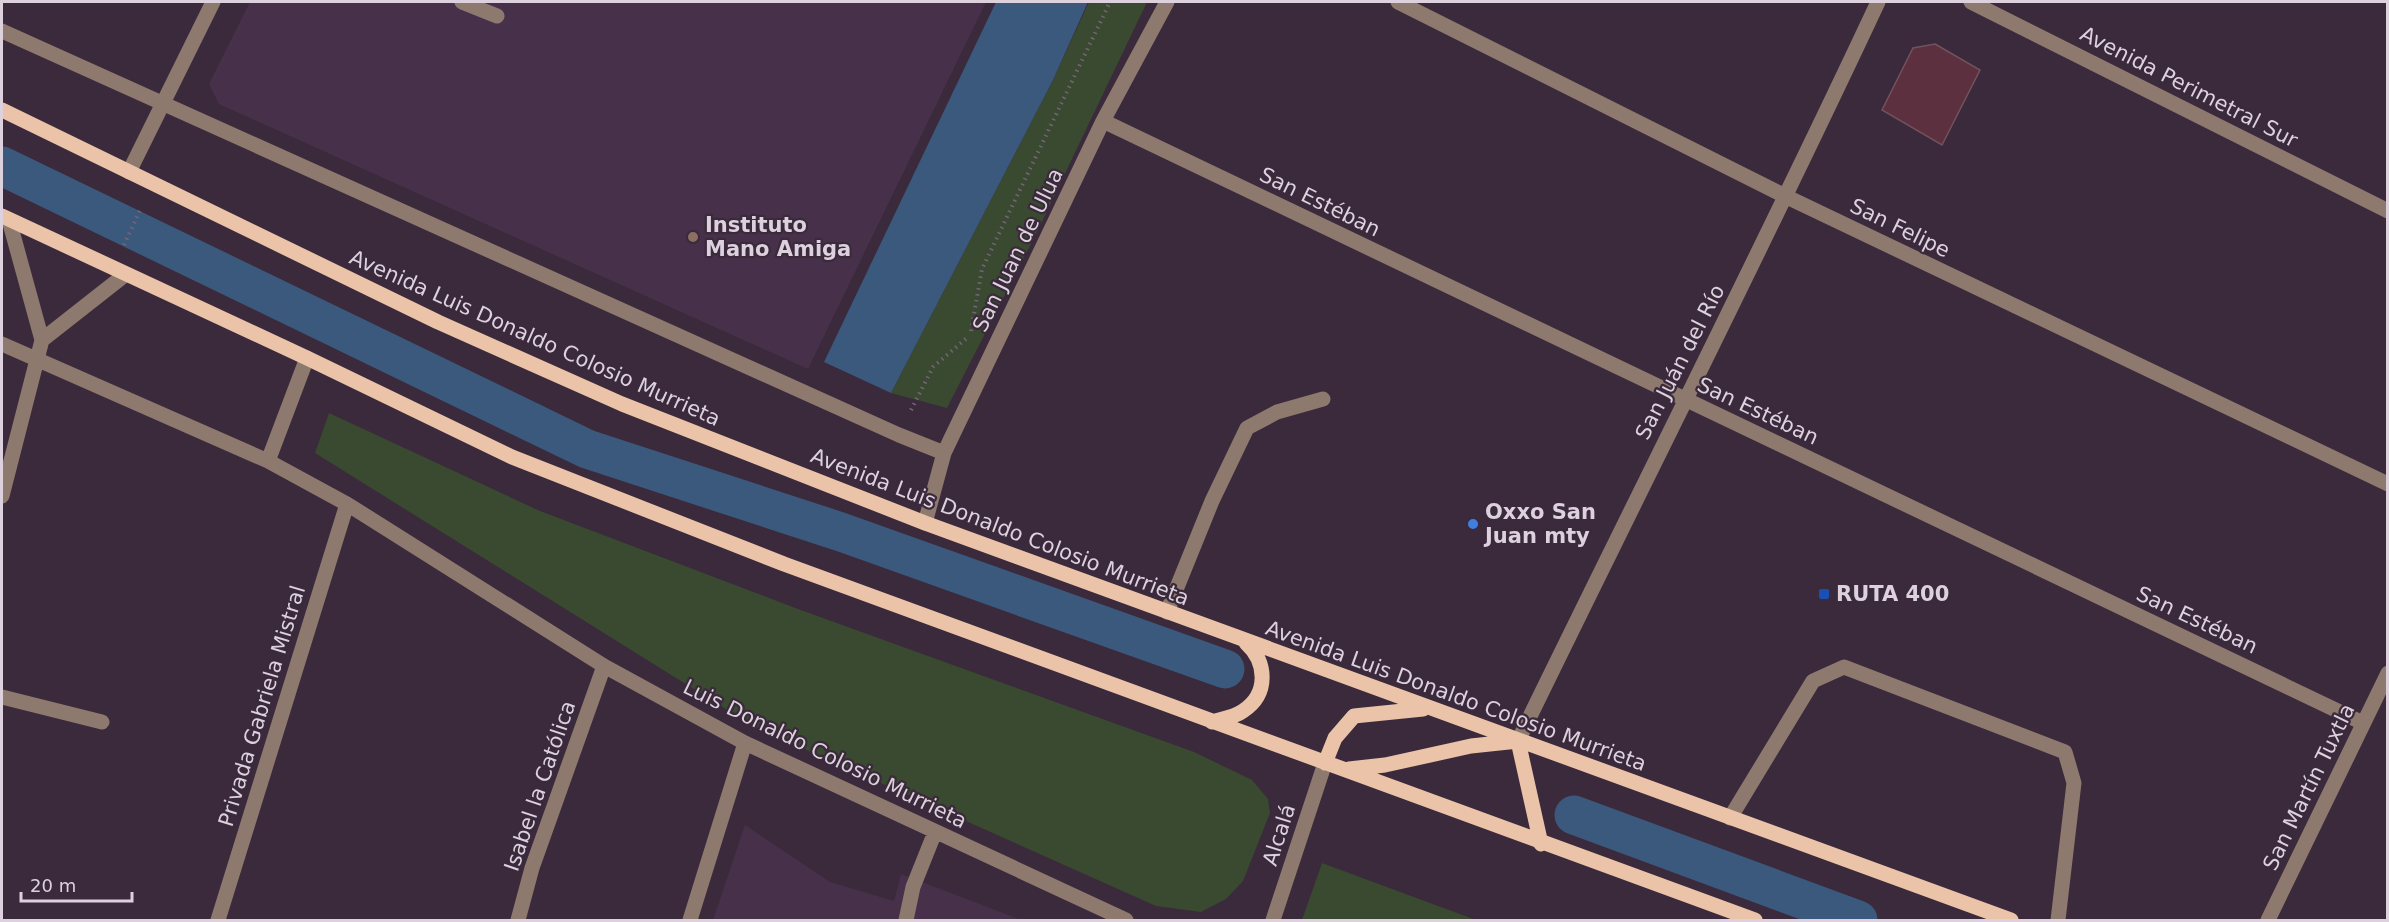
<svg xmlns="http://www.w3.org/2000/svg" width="2389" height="922" font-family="'DejaVu Sans',sans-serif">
  <rect width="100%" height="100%" fill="#3b293c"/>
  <path fill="#47314a" d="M250,2H986L808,369L219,104L209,84Z
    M745,825L830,882L894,901L901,874L1021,920H713Z"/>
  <path fill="#394a30" d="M1089,2H1147L1038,230L947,408L891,393L1053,80Z
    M329,413L540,511L798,609L1194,752L1252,780L1268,799L1270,813L1243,881L1226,899L1201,912L1156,906L753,726L315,453Z
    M1322,863L1476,920H1302Z"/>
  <path fill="#3b597c" d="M996,2H1088L1053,80L891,393L824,362Z"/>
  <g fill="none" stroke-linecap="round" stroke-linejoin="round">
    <path stroke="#3b597c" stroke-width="39" d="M2,166L587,449L841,532L1225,669
      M1574,815L1858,920"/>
  </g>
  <path fill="#5c303f" stroke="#71535b" stroke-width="1.5" d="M1935,44L1980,70L1942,145L1882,110L1913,48Z"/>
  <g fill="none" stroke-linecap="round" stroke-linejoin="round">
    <path stroke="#746475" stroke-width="4" stroke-dasharray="1.5 4.5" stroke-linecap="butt" d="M124,245L141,208
      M971,331L982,269L1110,2
      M911,410L933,367L968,337"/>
    <path stroke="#8d796d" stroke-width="15" d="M462,2L497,16
      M1398,2L1787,197L2388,484
      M1971,2L2388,211
      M2,31L899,435L944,453
      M1103,121L2363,723
      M129,172L213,2
      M42,340L126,274
      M2,344L268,461L347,504L604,666L745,743L1126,920
      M268,461L307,358
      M2,496L42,340L9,220
      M925,523L944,453L1103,121L1167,2
      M1167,612L1212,501L1247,428L1277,412L1323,399
      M2,697L102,722
      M1518,741C1638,494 1762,250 1878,2
      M1730,818L1813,681L1844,667L2065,752L2074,783L2058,920
      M218,920L347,504
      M518,920L532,868L604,666
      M690,920L745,743
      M906,920L913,887L935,832
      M1273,920L1325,763
      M2268,920L2388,673"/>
    <path stroke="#eac3a8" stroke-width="15" d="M2,110L438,322L622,404L925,523L2011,920
      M2,216L307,358L512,457L784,564L1755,920
      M1212,722C1222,719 1235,717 1243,711C1269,694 1267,662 1246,643
      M1325,763L1335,738L1354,716L1423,709
      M1349,769L1385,765L1471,746L1518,741L1541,844"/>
  </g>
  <circle fill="#8d6e63" stroke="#3b293c" stroke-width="2" cx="693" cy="237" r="6"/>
  <circle fill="#3f7fe0" stroke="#3b293c" stroke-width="2" cx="1473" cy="524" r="6"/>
  <rect fill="#1a4fb4" stroke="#3b293c" stroke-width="2" x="1818" y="588" width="12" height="12" rx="3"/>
  <g text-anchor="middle" stroke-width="4.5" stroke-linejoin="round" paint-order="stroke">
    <g font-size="21" fill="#dcd1dd" stroke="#3b293c">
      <text transform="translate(2189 87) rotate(27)" y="7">Avenida Perimetral Sur</text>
      <text transform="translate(1320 202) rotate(26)" y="7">San Estéban</text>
      <text transform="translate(1900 228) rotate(26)" y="7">San Felipe</text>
      <text transform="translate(1018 250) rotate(-64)" y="7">San Juan de Ulua</text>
      <text transform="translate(535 338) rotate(24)" y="7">Avenida Luis Donaldo Colosio Murrieta</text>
      <text transform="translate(1680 362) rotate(-63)" y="7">San Juán del Río</text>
      <text transform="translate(1758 411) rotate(25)" y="7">San Estéban</text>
      <text transform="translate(1000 527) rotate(21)" y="7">Avenida Luis Donaldo Colosio Murrieta</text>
      <text transform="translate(2197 620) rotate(25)" y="7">San Estéban</text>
      <text transform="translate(1456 696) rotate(20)" y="7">Avenida Luis Donaldo Colosio Murrieta</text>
      <text transform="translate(262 706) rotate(-73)" y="7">Privada Gabriela Mistral</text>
      <text transform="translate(825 754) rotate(26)" y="7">Luis Donaldo Colosio Murrieta</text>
      <text transform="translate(540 786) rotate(-71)" y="7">Isabel la Católica</text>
      <text transform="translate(2309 787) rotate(-64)" y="7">San Martín Tuxtla</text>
      <text transform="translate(1279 835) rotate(-72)" y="7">Alcalá</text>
    </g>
    <g font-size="21" font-weight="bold" fill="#dcd1dd" stroke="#3b293c" text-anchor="start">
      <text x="705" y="232">Instituto<tspan x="705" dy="24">Mano Amiga</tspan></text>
      <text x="1485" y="519">Oxxo San<tspan x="1485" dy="24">Juan mty</tspan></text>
      <text x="1836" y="601">RUTA 400</text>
    </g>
  </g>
  <rect width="2389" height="922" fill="none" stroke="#dcd1dd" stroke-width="6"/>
  <path d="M21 892v9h111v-9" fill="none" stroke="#dcd1dd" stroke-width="3"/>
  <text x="30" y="892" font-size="18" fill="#dcd1dd" stroke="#3b293c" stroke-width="4.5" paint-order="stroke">20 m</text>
</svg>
